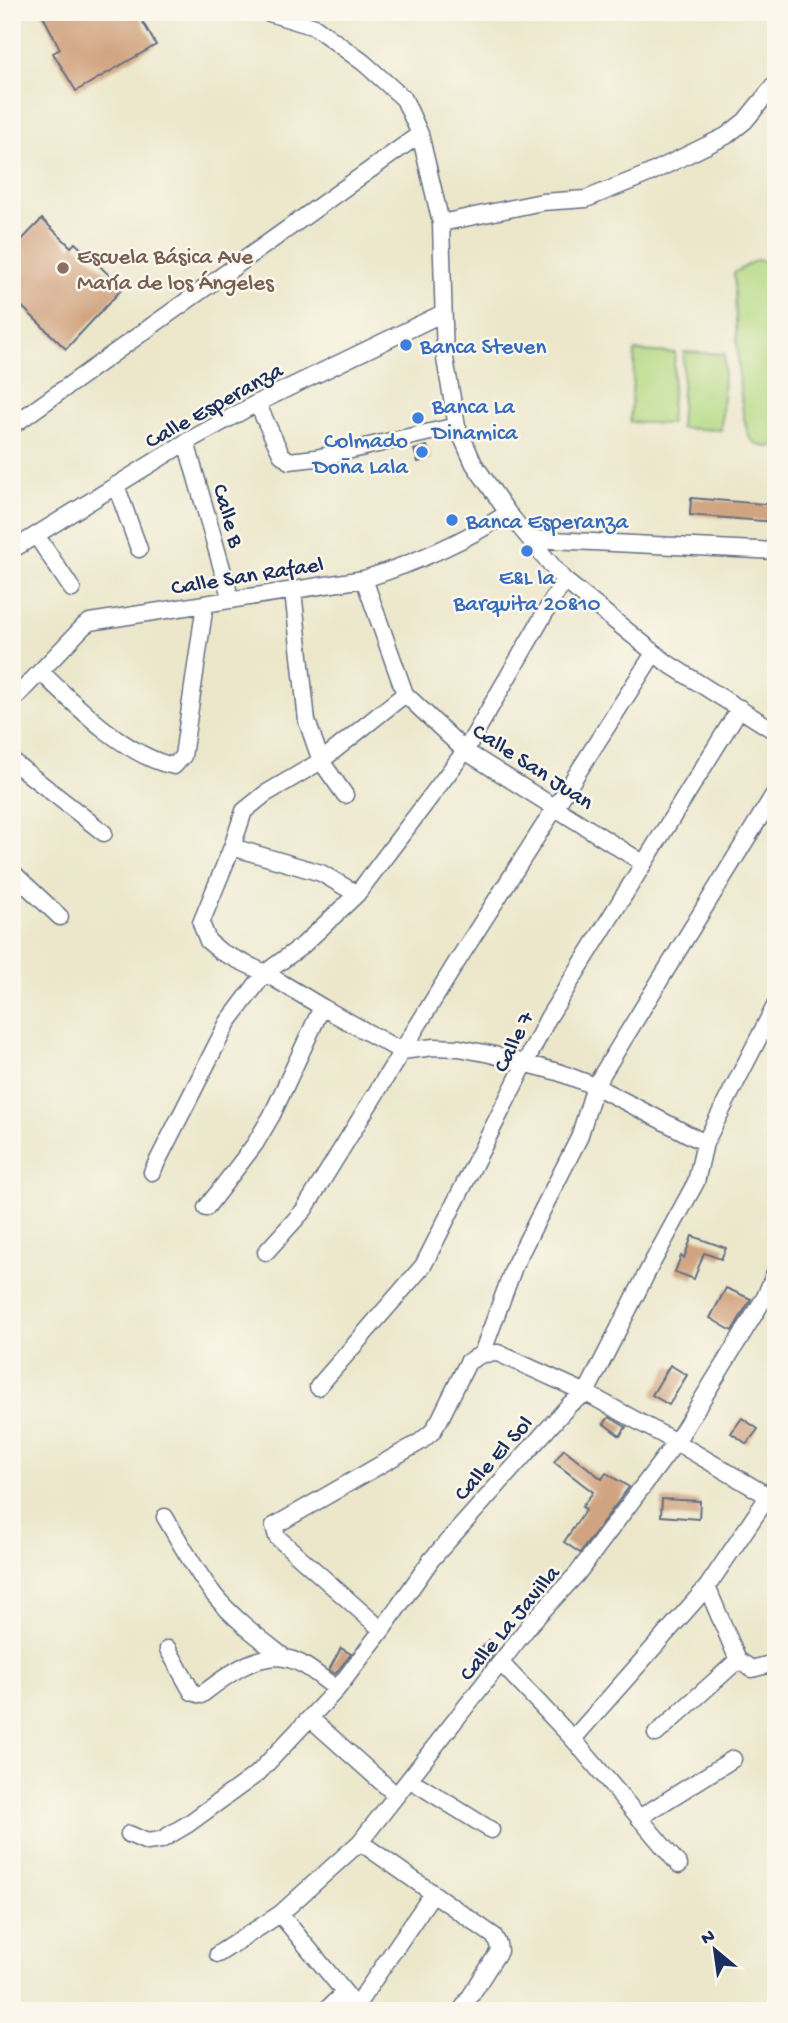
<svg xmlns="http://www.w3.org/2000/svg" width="788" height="2023" font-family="'Gochi Hand',sans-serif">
  <rect width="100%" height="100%" fill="#fbf7ec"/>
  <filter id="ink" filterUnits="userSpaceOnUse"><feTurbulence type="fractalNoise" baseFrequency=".0143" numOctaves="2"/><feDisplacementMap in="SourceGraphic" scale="14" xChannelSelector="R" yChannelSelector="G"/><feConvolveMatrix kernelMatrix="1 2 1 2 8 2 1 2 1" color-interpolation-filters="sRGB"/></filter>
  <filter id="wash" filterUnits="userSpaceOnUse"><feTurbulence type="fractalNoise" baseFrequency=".00686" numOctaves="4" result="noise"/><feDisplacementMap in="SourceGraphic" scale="28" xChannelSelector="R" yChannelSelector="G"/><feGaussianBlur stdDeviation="1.57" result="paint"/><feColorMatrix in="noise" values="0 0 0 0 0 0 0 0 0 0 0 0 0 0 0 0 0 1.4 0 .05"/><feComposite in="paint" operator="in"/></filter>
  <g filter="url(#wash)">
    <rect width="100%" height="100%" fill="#ece7cb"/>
    <path fill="#b4d983" stroke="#688470" stroke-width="2" d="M756,260L776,262V447C767,447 757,447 751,439C737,421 736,302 734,273Z
      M635,351L675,353L670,424L630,422Z
      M684,352L725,354L721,430L680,428Z"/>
    <g id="blocks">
      <path fill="#d1a481" d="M41,12H137L156,45L76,91L53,53L60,49Z
        M42,219L71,247L75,243L123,288L66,349L12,297V250Z
        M427,446L431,458L418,462L414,450Z
        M691,498L776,505V522L690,515Z
        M692,1236L726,1248L721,1259L704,1253L694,1279L675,1272L681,1256L684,1258Z
        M726,1288L751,1299L732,1331L710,1318Z
        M670,1365L687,1375L669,1405L652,1395Z
        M609,1417L626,1427L620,1436L604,1424Z
        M742,1418L758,1429L747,1444L731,1433Z
        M564,1449L602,1479L606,1473L629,1487L580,1553L564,1542L586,1509L582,1507L593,1492L554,1462Z
        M662,1499L700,1501L699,1519L661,1516Z
        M489,1640L498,1648L485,1665L475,1656Z
        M341,1648L351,1654L335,1674L329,1670Z"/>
    </g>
  </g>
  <g filter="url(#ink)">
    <use href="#blocks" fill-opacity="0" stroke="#646f84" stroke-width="2"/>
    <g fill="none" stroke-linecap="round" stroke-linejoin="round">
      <g stroke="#646f84" stroke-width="19">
        <path id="street" d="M266,12L315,27L364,63L404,99L420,134L441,223L445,359L457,426L474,464L508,513L564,580L667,663L776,732
          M441,223L542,202L586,199L648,174L726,136L745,121L776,83
          M257,403L281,454L289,461L316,458L457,426
          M12,426L420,134
          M186,442L231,600
          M116,485L139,549
          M36,535L72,589
          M531,539L776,551
          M12,550L186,442L257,403L443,313
          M364,579L405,694L465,751L643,863
          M293,591L307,721L321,761L345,795
          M41,672C75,705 127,757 174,766L183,756L205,604
          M12,701L84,626L90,622L364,579C415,563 463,542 508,513
          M12,761L104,833
          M232,847L201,923L208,941L221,952L265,973L322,1007L401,1051L434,1047L459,1048L490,1054L558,1072L595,1086L705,1143
          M12,872L60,917
          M357,894L321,873L232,847L244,811L265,794L321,761L405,694
          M152,1172L228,1022L265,973L302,946L357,894L465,751L564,580
          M206,1208L255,1144L272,1115L322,1007
          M266,1252L304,1210L458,960L654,653
          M482,1354L515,1264L579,1138L595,1086L776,791
          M318,1387L423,1266L548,1018L740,708
          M165,1517C181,1544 196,1572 215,1596C235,1620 261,1639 285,1658
          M707,1587L738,1660L752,1669L770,1664L776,1658
          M382,1630L277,1537L274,1526L420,1442L432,1432L440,1419L468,1362L482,1354L498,1353L586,1393L676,1442L768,1496
          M168,1649L192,1692L201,1695C224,1678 253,1653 285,1658C304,1661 322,1679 337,1689
          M501,1663L573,1739L679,1865
          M311,1719L396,1795
          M656,1734L738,1660
          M573,1739L707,1587L776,1485
          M409,1779L491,1830
          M639,1818L733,1759
          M129,1834L147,1842L161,1840L188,1824L258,1773L337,1689L382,1630L431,1560L570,1404L586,1393L651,1265L696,1182L705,1143L776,1004
          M360,1842L494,1936L498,1944L499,1951L461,2011
          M280,1914L360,2011
          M218,1954L280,1914L360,1842L532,1622L577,1574L676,1442L765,1297L776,1270
          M356,2006L433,1893
          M325,2011L344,1993"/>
      </g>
      <use href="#street" stroke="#fff" stroke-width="16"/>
    </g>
  </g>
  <circle fill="#8d6e63" stroke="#fbf7ec" stroke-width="2.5" cx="63" cy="268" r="7"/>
  <g fill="#3f7fe0" stroke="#fbf7ec" stroke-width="2.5">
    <circle cx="406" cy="345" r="7"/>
    <circle cx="418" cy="418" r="7"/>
    <circle cx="422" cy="452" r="7"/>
    <circle cx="452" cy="520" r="7"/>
    <circle cx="527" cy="551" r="7"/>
  </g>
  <g text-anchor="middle" stroke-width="5" stroke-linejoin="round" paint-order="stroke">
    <g font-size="23" fill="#785e54" stroke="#fbf7ec" text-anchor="start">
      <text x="77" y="263">Escuela Básica Ave<tspan x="77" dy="26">María de los Ángeles</tspan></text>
    </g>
    <g font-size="23" fill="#366cbe" stroke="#fbf7ec" text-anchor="start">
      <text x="420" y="353">Banca Steven</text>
      <text x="432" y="413">Banca La<tspan x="432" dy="26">Dinamica</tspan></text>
      <text x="408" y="447" text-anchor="end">Colmado<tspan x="408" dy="26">Doña Lala</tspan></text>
      <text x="466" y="528">Banca Esperanza</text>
      <text x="527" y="584" text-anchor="middle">E&amp;L la<tspan x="527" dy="26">Barquita 20&amp;10</tspan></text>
    </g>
    <g font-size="23" fill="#1b2f5e" stroke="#fbf7ec">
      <text transform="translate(213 404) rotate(-29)" y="8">Calle Esperanza</text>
      <text transform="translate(230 515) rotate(74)" y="8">Calle B</text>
      <text transform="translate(247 574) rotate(-9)" y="8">Calle San Rafael</text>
      <text transform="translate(534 765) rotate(33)" y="8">Calle San Juan</text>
      <text transform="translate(512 1041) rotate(-64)" y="8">Calle 7</text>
      <text transform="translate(492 1457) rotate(-48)" y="8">Calle El Sol</text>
      <text transform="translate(508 1622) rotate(-50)" y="8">Calle La Javilla</text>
    </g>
  </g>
  <rect width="788" height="2023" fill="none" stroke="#fbf7ec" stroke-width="42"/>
  <g transform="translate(715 1950) rotate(331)" stroke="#fbf7ec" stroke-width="5" paint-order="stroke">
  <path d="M0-5L12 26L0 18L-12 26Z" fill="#1b2f5e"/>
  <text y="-10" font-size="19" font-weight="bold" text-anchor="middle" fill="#1b2f5e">N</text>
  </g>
</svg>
